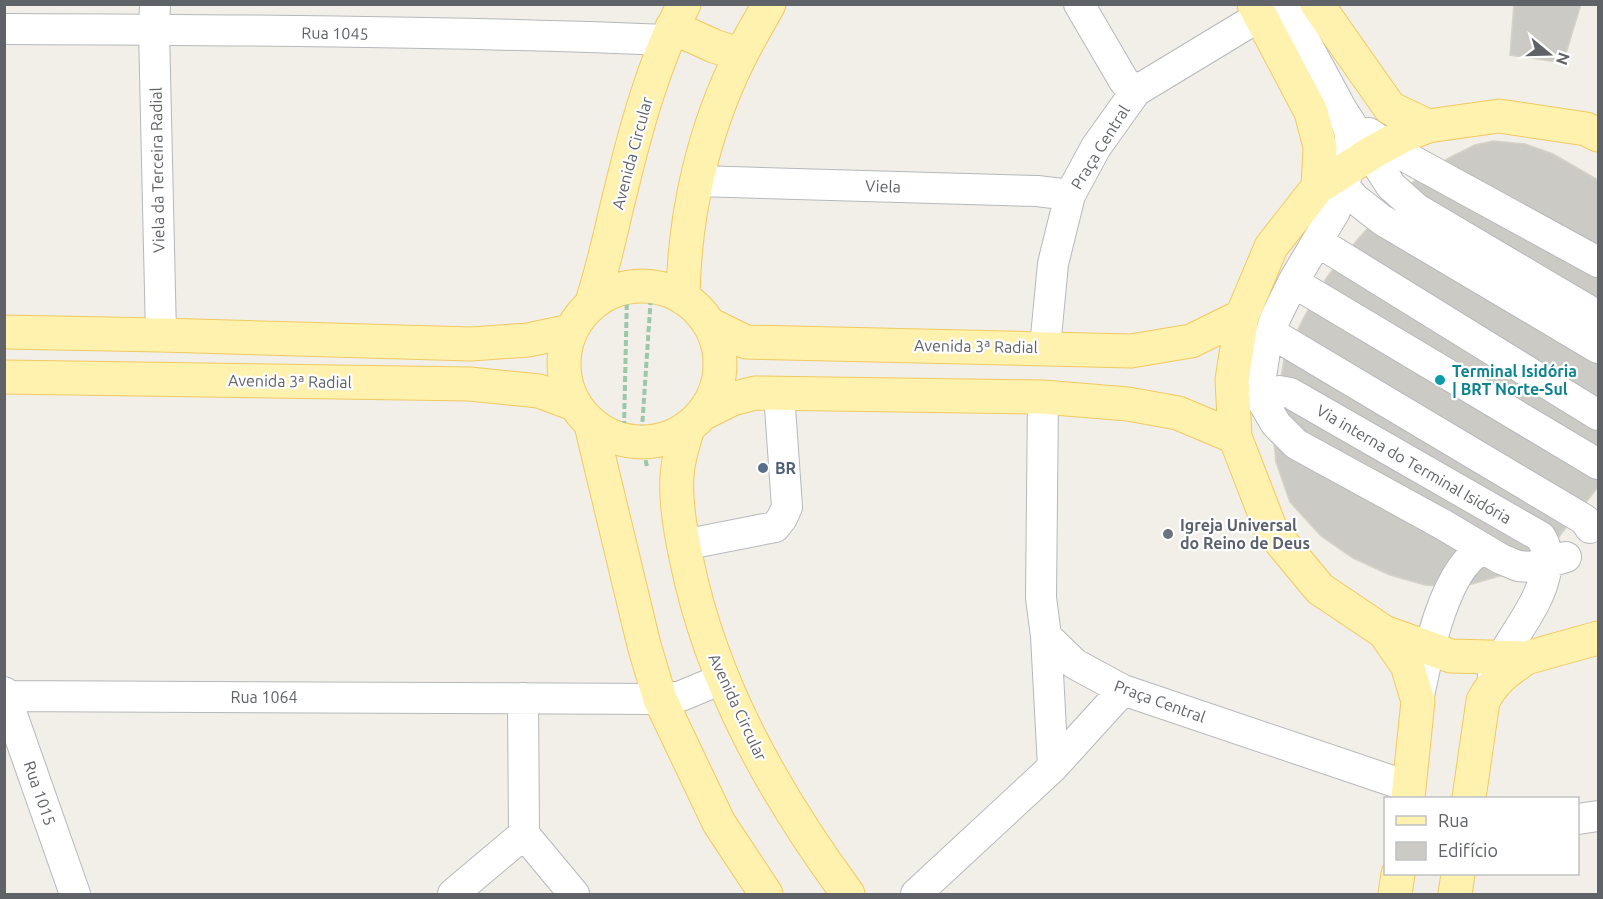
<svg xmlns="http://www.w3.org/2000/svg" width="1603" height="899" font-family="Ubuntu,sans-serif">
  <rect width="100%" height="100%" fill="#f1efe8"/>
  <path fill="#cccac5" stroke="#d6d1c6" stroke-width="1.5" d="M1514,4H1581L1563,63L1510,55Z
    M1493,141L1525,144L1553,154L1598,180V487L1547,552L1503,575L1472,584L1451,587L1425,585L1390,575L1353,558L1321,536L1290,502L1276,462L1273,432L1277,400L1284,360L1303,319L1327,277L1358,239L1404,188L1449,158L1475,145Z"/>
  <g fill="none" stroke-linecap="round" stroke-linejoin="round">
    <g stroke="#b5b8bc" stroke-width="32">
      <path id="minor" d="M155,4L154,30L161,335
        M1079,4L1124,81L1136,91
        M1285,4L1342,110L1391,186L1417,209L1598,316
        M4,29C225,30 446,31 666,40
        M1342,110L1350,134L1348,169L1344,186L1335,211L1293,282L1275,319L1265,351L1260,383L1263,402L1276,424L1296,444L1442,524L1501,559L1518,566L1531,567L1566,557
        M1369,133L1395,151L1598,262
        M697,181L1037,191L1070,195
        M1344,186L1354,198L1382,220L1598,348
        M1318,242L1598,415
        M1293,282L1598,464
        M1271,333L1585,520L1590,528
        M1045,347L1053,264L1070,195L1096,147L1136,91L1260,16
        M1043,397L1041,598L1046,636L1053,767
        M1263,402L1279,391L1290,393L1541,537C1543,542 1547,548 1547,554C1549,600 1509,635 1493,675
        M683,545L775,527L782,518L787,507L779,393
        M1046,636L1075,664L1123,690L1410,787
        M4,692L75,894
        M4,696L660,699L681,696L722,679
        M523,698L524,834L574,894
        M1418,701C1426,661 1444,567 1483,549
        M1578,819L1598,816
        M453,894L524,834
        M916,894L1053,767L1123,690"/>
    </g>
    <g stroke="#f2c960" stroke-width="35">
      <path id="major" d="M1254,4L1311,112L1320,147L1318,187
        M1317,4L1390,108L1428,126
        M672,27L714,46L741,55
        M1598,135L1586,129L1499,116L1428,126L1404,135L1373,152L1318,187L1271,247L1242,316L1232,380L1235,437L1271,530L1320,589L1384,632L1451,656L1526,658L1598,638
        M564 364a78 78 0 1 1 156 0a78 78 0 1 1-156 0Z
        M683,298C684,214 704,127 742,53C750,37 760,21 769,4
        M591,305C604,267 611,229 621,190C636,128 654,62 684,4
        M709,324L746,342L1131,351L1191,341L1242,316
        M4,332L161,335L471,344L528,340L571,331
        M4,377L470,384L539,391L574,404
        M704,413L732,399L755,393L1043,397L1128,404L1178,413L1235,437
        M591,425L644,645L660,699L719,823L766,894
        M688,428C683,444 678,459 677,476C675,504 681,535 687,562C712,684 775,795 848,894
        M1384,632L1407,665L1418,701L1408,798
        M1469,798L1483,701C1494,680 1506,672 1526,658
        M1395,894L1398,874
        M1455,894L1458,874"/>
    </g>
    <path stroke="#9cc7a9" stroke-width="4" stroke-dasharray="6 3" stroke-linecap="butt" d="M624,427L627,294
      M647,466L641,443L651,295"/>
    <use href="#minor" stroke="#fff" stroke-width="30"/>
    <use href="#major" stroke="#fff2af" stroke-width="33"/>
  </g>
  <circle fill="#0f9aa8" stroke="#fff" stroke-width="2" cx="1440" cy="380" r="6"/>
  <circle fill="#5c6f8a" stroke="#fff" stroke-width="2" cx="763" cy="468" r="6"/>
  <circle fill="#6b7280" stroke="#fff" stroke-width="2" cx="1168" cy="534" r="6"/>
  <g text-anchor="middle" stroke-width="4.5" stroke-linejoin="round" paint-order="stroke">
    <g font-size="16" fill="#5f6368" stroke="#fff">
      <text transform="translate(335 33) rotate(1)" y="6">Rua 1045</text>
      <text transform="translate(1100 147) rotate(-58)" y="6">Praça Central</text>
      <text transform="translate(632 153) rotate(-75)" y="6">Avenida Circular</text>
      <text transform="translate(157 170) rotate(-91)" y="6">Viela da Terceira Radial</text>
      <text transform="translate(883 186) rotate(2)" y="6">Viela</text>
      <text transform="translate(976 346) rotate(1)" y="6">Avenida 3ª Radial</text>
      <text transform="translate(290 381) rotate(1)" y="6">Avenida 3ª Radial</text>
      <text transform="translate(1414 464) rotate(30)" y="6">Via interna do Terminal Isidória</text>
      <text x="264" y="703">Rua 1064</text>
      <text transform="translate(1160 701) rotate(20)" y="6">Praça Central</text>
      <text transform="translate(738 707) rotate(65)" y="6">Avenida Circular</text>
      <text transform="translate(40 793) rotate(71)" y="6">Rua 1015</text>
    </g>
    <g font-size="16" font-weight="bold" fill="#0d838f" stroke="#fff" text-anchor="start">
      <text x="1452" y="377">Terminal Isidória<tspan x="1452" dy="18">| BRT Norte-Sul</tspan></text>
    </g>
    <g font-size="16" font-weight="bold" fill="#4e5e75" stroke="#fff" text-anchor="start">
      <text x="775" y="474">BR</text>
    </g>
    <g font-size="16" font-weight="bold" fill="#5b616d" stroke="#fff" text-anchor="start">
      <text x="1180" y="531">Igreja Universal<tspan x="1180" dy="18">do Reino de Deus</tspan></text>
    </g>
  </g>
  <rect width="1603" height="899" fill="none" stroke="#5f6368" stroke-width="12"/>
  <rect x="1384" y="797" width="195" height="78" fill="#ffffff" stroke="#bfc1c3" stroke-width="1.5"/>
  <rect x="1396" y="816" width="30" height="9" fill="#fff2af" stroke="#bfc1c3" stroke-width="1.5"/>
  <text x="1438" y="827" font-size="18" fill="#5f6368">Rua</text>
  <rect x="1396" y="842" width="30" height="18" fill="#cccac5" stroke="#bfc1c3" stroke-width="1.5"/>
  <text x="1438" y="857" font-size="18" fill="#5f6368">Edifício</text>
  <g transform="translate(1549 54) rotate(109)" stroke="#ffffff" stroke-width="4.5" paint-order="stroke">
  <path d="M0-4.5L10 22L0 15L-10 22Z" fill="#5f6368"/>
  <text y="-9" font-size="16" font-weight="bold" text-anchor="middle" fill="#5f6368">N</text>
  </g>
</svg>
